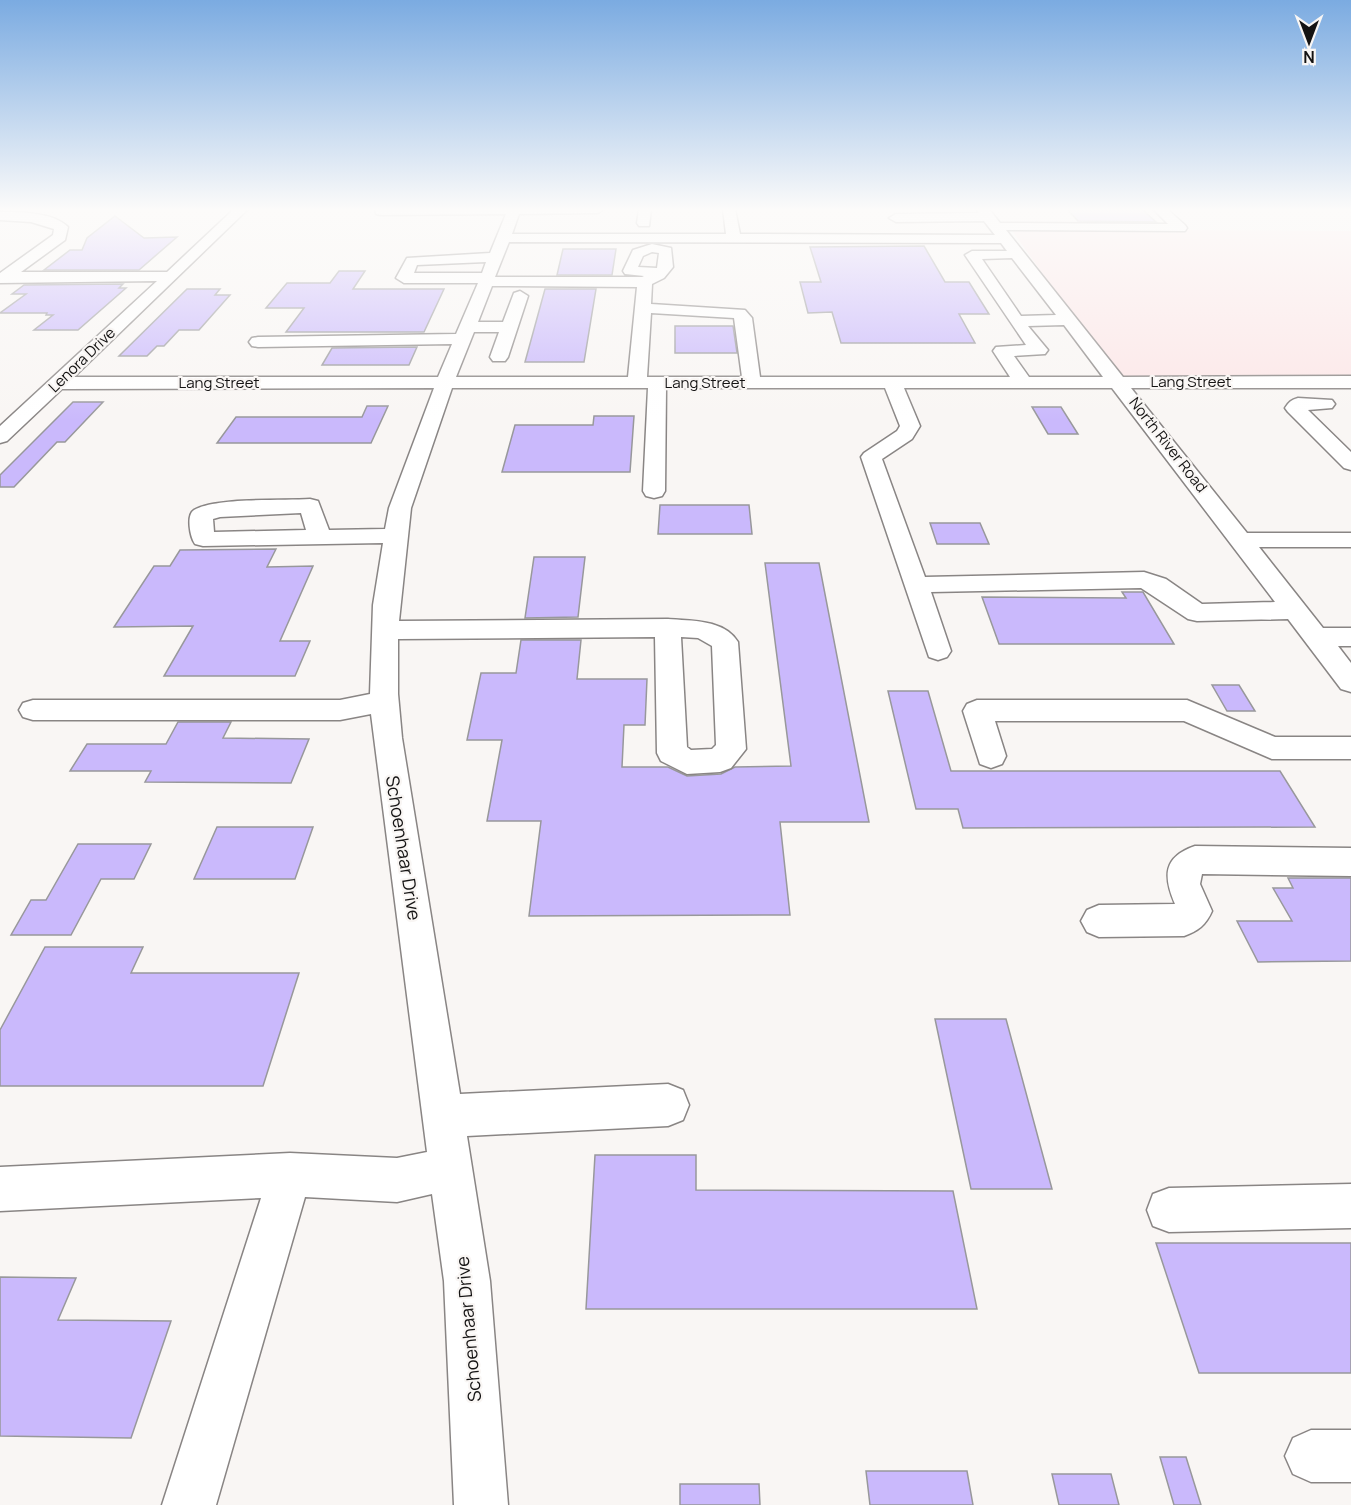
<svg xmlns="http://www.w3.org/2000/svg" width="1351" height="1505" font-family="Manrope,sans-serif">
  <rect width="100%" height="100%" fill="#f9f6f4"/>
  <path fill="#fce6e7" d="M1011,229L1351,231V382H1119Z"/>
  <path fill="#cab9fc" stroke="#98989b" stroke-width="1.5" d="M1067,209H1142L1156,222L1078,221Z
    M115,216L144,238L177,237L139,270H44L70,250H82L87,238Z
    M924,246L945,282H969L989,314H959L975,343H841L832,312L808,313L800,282H821L810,247Z
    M563,249H616L612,275H557Z
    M339,271H365L353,289H444L424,332H286L304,308H266L287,283H330Z
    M123,284L119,288H126L78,330H34L53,315H46L47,313H0L26,294H12L24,285Z
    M187,289H220L215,295H230L199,330H179L164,346H157L147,356H119Z
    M545,289H596L584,362H525Z
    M675,326H733L737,353H675Z
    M417,347L409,365H322L332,348Z
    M73,402H103L65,442H57L14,487H0V475Z
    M367,406H388L371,443H217L236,417H362Z
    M1032,407H1061L1078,434H1048Z
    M594,416H634L630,472H502L515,425H593Z
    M660,505H749L752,534H658Z
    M930,523H980L989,544H937Z
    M276,549L267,567L313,566L280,641H310L295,676H164L193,626L114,627L154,566H170L180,550Z
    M534,557H585L578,617L525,618Z
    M765,563H819L869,822H780L790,915L529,916L541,821H487L502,740H467L481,673H516L521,640H581L577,679H647L645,725H624L622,767H668L687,776L721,774L735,767L791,766Z
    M1122,592H1143L1174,644H999L982,597L1126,598Z
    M1212,685H1239L1255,711H1227Z
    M888,691H928L951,771H1280L1315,827L963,828L958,809H916Z
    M178,722H231L223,738L309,739L291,783L145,782L151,771H70L87,744H166Z
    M217,827H313L295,879H194Z
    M78,844H151L134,879H101L71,935H11L31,900H46Z
    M1288,878H1351V961L1258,962L1237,921H1292L1273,888H1293Z
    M45,947H143L131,973H299L263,1086H0V1030Z
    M935,1019H1006L1052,1189H971Z
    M595,1155H696V1190L953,1191L977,1309H586Z
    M1156,1243H1351V1373H1199Z
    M0,1277L76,1278L58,1320L171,1321L131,1438L0,1436Z
    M1160,1457H1186L1201,1505H1174Z
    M866,1471H967L973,1505H870Z
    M1052,1474H1111L1119,1505H1059Z
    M680,1484H759L760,1505H680Z"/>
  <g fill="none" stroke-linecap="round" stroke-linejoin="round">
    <g stroke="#898584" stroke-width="3">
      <path id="minor" d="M234,209H248L74,377H438L452,344L258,347L252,346L249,342L252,338L258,337L456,334L478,283H404L396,278L407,258L490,253L506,214L381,215L376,214L375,209H604L598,213L519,214L512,234H726L723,209H735L740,234L995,235L984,221L896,222L889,218L896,214L979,213L976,209H989L1000,223L1168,224L1153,209H1167L1185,225L1187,228L1185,231L1006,230L1123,377L1351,376V388H1131L1247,533H1351V547H1259L1323,628H1351V646H1338L1351,663V692L1341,689L1288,619L1197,621L1188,619L1141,588L931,592L951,651L947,657L938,660L929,657L861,457L864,453L897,431L900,426L885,388H666L665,491L662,496L654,498L646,496L643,491L648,388H452L411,508L399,621L668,619C691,621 724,619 738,642L746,749L731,768L720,772L687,774L661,761L657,753L655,637L398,639V694L402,738L460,1094L668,1084L683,1090L689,1105L683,1120L668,1126L467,1136L490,1281L508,1505H454L444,1281L432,1194L397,1202L305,1197L216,1505H162L261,1198L0,1211V1167L290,1153L397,1158L427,1152L371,714L340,720H33L23,717L19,710L23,703L33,700H340L370,694L373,605L383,543L203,546L195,544C190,537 186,515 194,510C216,497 283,501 310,499L318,501L329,530L385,529L389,508L434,388L62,389L7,441L0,443V426L157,281L0,283V273L53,235L54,229L31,222L0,220V212C20,212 53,212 68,227L65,240L21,272H167ZM509,242L1001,243L1007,251H972L965,255L1026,345L996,347L993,351L1010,377H760L752,318L745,310L651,304L652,284L664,278L673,267L671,248L652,244L633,250L623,271L625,274L644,276L642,277H495ZM652,252L659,253L657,268L638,267L643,256ZM1012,258L1056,315L1021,316L982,259ZM486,262L482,273H414L417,265ZM492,286L637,287L628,377H456L474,332H499L490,357L493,361H505L508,357L528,296L520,291L514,293L503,322H478ZM651,313L734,318L742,377H647ZM1064,325L1103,377H1029L1014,356L1045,354L1048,350L1028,326ZM904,388H1112L1275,602L1202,604L1166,579L1144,572L925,577L882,459L912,439L920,426ZM301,513L306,530L214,532L213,519L220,517ZM681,637L698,638L712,646L716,745L712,749L691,750L687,747Z
        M639,209H651L649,226H639L637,223Z
        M1298,398L1332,400L1335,404L1332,408L1308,410L1351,452V470L1344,468L1288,412L1285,408C1289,402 1291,400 1298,398Z
        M977,700H1187L1275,737H1351V759H1272L1184,721H995L1006,756L1002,764L991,768L980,764L963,711L967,704Z
        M1195,846L1351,848V876L1202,874L1200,884L1212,911C1206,925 1198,931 1184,936L1099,937L1087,932L1081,921L1087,910L1099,905L1175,904C1163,876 1163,857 1195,846Z
        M1351,1184V1228L1169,1232L1153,1226L1147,1210L1153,1194L1169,1188Z
        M1311,1430H1351V1482H1311L1293,1474L1285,1456L1293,1438Z"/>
    </g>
    <use href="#minor" fill="#fff" fill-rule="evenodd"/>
  </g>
  <linearGradient id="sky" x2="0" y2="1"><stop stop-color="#7babe1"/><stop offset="0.5" stop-color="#fcfbfa"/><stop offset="1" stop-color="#fcfbfa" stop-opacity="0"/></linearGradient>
  <rect width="1351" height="420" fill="url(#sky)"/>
  <g text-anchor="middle" stroke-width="4.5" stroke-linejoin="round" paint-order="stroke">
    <g font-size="15" fill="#141313" stroke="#f9f6f4">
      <text transform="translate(82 360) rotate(-44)" y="5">Lenora Drive</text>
      <text x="1191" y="387">Lang Street</text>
      <text x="219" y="388">Lang Street</text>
      <text x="705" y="388">Lang Street</text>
      <text transform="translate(1168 445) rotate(52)" y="5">North River Road</text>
    </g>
    <g font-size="18" fill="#141313" stroke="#f9f6f4">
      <text transform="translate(403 848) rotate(81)" y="6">Schoenhaar Drive</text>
      <text transform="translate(469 1329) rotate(-95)" y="6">Schoenhaar Drive</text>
    </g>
  </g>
  <g transform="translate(1309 42) rotate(180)" stroke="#f9f6f4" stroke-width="4.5" paint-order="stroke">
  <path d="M0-4.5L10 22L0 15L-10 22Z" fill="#141313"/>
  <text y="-9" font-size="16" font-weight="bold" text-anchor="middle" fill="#141313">N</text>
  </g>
</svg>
